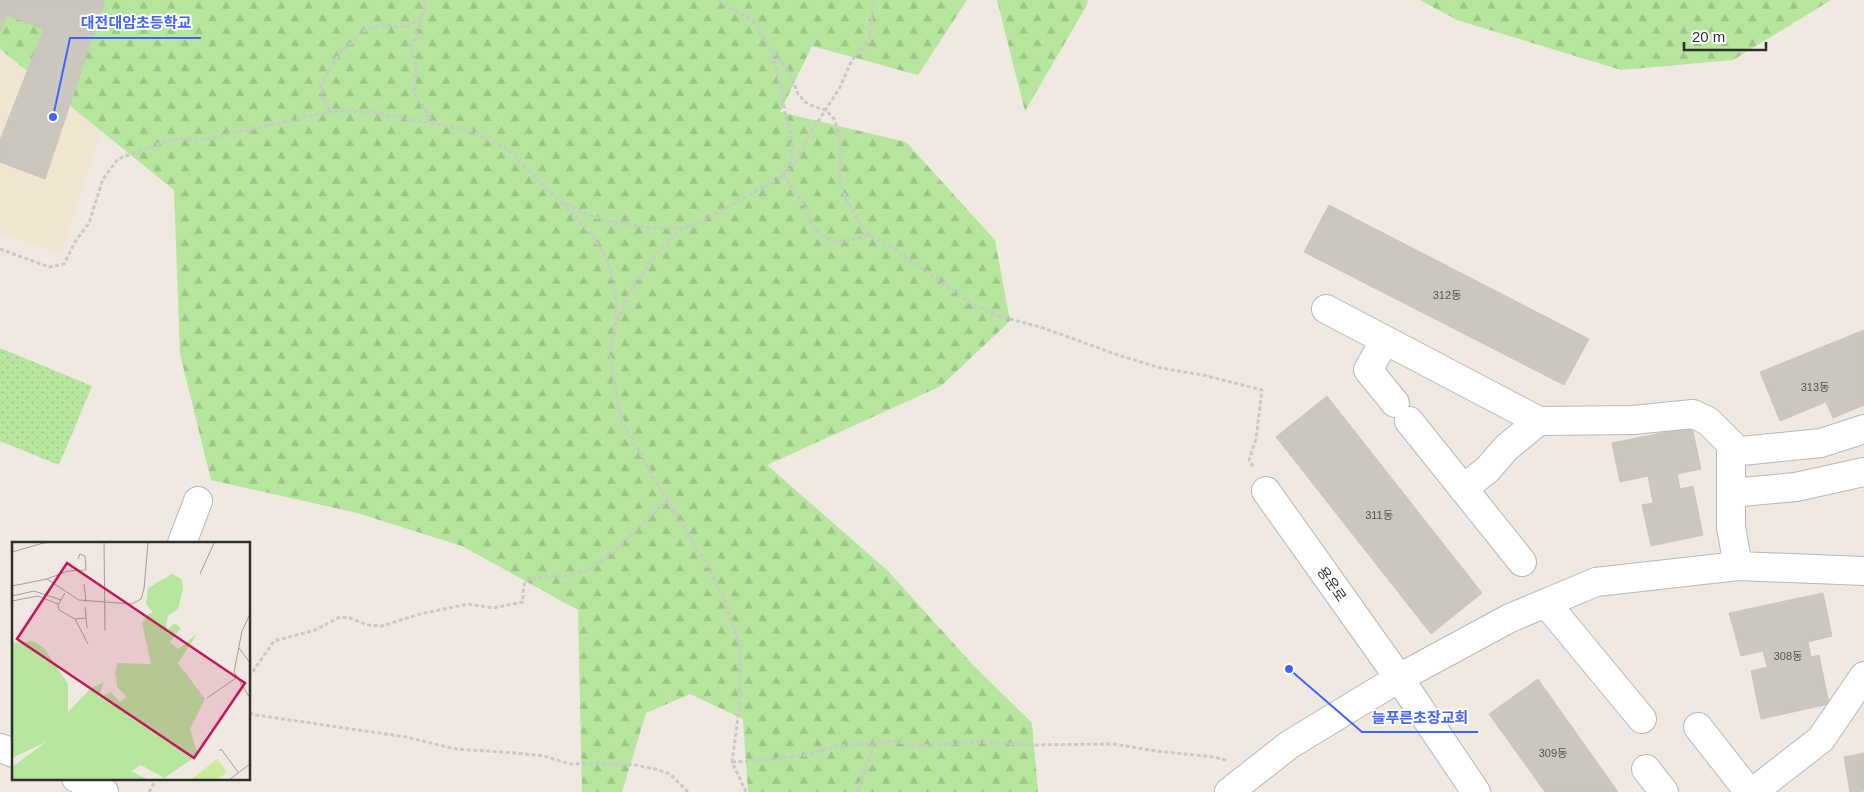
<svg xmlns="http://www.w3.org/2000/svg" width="1864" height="792" font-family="Helvetica,'Noto Sans KR',sans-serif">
  <defs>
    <pattern id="forest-firs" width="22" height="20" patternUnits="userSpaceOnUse" patternTransform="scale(1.25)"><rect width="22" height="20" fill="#b6e59e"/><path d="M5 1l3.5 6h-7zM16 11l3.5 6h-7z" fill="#9dc588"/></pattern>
    <pattern id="park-dots" width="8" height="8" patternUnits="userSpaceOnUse" patternTransform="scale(1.25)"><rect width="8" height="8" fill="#b6e59e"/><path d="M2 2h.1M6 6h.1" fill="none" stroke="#9dc588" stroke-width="1.8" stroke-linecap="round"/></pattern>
  </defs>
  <rect width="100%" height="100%" fill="#efe9e1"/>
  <path fill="#f0e6d1" d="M0,0H145L61,254L0,234Z"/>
  <path fill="url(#forest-firs)" d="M7,0H967L918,75L812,46L780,112L906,142L995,240L1010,321L941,386L767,465L888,571L973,665L1032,723L1038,792H748L743,719L690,694L646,713L622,792H582L578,610L462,546L357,513L211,480L180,354L174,190L0,49V18Z
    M997,0H1088L1087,5L1025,111Z
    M1420,0H1831L1733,60L1621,70L1457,20Z"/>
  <path fill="url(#park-dots)" d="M0,348L92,386L59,465L0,441Z"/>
  <path fill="#cbc7bf" stroke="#cbc5ba" d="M0,0H105L45,179L0,162V140L44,29L6,15L0,32Z
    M1329,205L1589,339L1564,385L1304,252Z
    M1864,330V405L1833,418L1826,402L1780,421L1760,372Z
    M1327,396L1482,593L1431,634L1276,437Z
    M1692,427L1701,469L1677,474L1680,489L1693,486L1703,535L1651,546L1642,505L1653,503L1648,476L1620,482L1612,443Z
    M1823,593L1832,636L1808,642L1811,657L1819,655L1829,704L1761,719L1751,671L1767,667L1763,651L1741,656L1729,613Z
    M1538,679L1618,792H1545L1489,714Z
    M1864,753V791L1850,792L1844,757Z"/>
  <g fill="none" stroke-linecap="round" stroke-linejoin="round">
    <g stroke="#b4b7c1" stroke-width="30">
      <path id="street" d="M1326,309L1539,421
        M1385,340L1368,370L1395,403
        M1409,421L1522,562
        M1732,452L1821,443L1864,429
        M1463,489L1488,469L1506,448L1539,421L1633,420L1693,414L1708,421L1731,444V527L1738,566
        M1731,493L1796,487L1864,472
        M182,543L198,501
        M1546,603L1642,719
        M1698,727L1749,792
        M0,748L14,753
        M1646,769L1664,792
        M76,778L93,785L104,792
        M1229,792L1289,745L1399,678L1510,618L1596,582L1738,566L1864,571
        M1753,792L1821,739L1864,676"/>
    </g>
    <g stroke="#b4b7c1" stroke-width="30">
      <path id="secondary" d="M1266,491L1399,678L1476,792"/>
    </g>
    <path stroke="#c9c9c9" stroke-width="3" stroke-dasharray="4 2.5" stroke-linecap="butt" d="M425,0C424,18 418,32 410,48L416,65L414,93L434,124
      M719,0L723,4L751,19L758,28L772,51L790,73L798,94L805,102L815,107L826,110L835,120L840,140V181L846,199L859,222L869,235L892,247L969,302L995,315L1040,327L1121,356L1161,368L1203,375L1262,390L1256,439L1249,460L1254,468
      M772,54L782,92L785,113L791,133L792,149L790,167
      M330,112L323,99L321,85L339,54L364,31L382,24C402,30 410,28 424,13
      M783,175L799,197L816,230L827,239L838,243L869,235
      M561,203C601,241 619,265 615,323
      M0,249L49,267L64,264L75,242L89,223L103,179L118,159L173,139H206L330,112L348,111L370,112L434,124L468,129L507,149L558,200L578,210L603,220L646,228H683
      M249,677L274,641L315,630L340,617L350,618L367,625L382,626L420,614L468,604L493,608L523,602V592L525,581C543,574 564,579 582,572C612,561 641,522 667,501
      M249,713L256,715L406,737L456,749L516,753L544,756L570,764L602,763L635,765L655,769L670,774L688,792
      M732,762L760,761L805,755L839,746L894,741L915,746L976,742L1029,745L1114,744L1156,751L1214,757L1226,760
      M149,792L157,778
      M746,792L732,762L739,710L741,651L724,598L701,554L667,501L623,423L614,385L610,354L615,326L632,288L656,254L683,228L704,220L771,183L783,175L798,159L810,134L839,89L852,60L869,41L874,0
      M858,792C861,773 871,762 872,742"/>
    <use href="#street" stroke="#fff" stroke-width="28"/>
    <use href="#secondary" stroke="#fff" stroke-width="28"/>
  </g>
  <g text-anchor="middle" stroke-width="4" stroke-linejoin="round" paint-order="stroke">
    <g font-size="11" fill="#555452">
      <text x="1447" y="299">312동</text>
      <text x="1815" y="391">313동</text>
      <text x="1379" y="519">311동</text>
      <text x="1788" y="660">308동</text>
      <text x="1553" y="757">309동</text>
    </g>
    <g font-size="14" fill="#2e2e2e" stroke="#fff">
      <text transform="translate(1332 584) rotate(55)" y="5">용운로</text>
    </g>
  </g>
  <g transform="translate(12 542)">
    <rect width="238" height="238" fill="#efe9e1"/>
    <path d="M160,32L170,37L171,47L166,67L156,74L154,82L155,88L162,81L169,86L158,100L166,107L185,92L166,121L193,157L178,187L186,213L152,236L129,223L119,229L135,237H0V225L34,200L0,216V101L21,99L32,106L56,142V170L79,146L92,140L86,156L99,150L108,160L115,155L105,145L103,130L106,121L139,122L130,81L135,73L141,70L134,62L136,46Z" fill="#b6e59e"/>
    <path d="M205,217L215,230L206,237H180Z" fill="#c9ec9a"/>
    <path fill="none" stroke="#a29e99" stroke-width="1" d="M92,0L93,88M0,10L35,0M188,32L202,1M35,37L56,29L74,28L73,14L68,12L66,17M72,42L74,60M0,44L35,37L67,58L120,62L129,57L132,47L136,0M53,51L46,63L47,68L63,77L74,76M0,54L22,49L49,58M0,59L26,54L46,62M73,65L75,86M238,72L230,89L222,130L238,156M63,77L76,102M227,106L238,121M195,156L224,136M207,209L209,207L226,230M218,237L238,222"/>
    <path fill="#c2185b" fill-opacity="0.15" stroke="#c2185b" stroke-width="2.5" d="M55,21L233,141L182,216L5,97Z"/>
    <rect width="238" height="238" fill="none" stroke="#2e2e2e" stroke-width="2.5"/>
  </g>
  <path fill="none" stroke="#4264fb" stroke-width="2" d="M53 117L70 38H201M1289 669L1362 732H1478"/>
  <g fill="#4264fb" stroke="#fff" stroke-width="2">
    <circle cx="53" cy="117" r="5"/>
    <circle cx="1289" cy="669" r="5"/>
  </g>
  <g font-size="15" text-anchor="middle" font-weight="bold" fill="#4264fb" stroke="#fff" stroke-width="4" stroke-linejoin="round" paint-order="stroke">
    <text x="136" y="28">대전대암초등학교</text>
    <text x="1420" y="723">늘푸른초장교회</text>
  </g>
  <path d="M1684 42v8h82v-8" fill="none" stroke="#2e2e2e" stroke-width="2.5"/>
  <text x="1692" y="42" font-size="15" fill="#2e2e2e" stroke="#ffffff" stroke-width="4" paint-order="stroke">20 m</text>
</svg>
